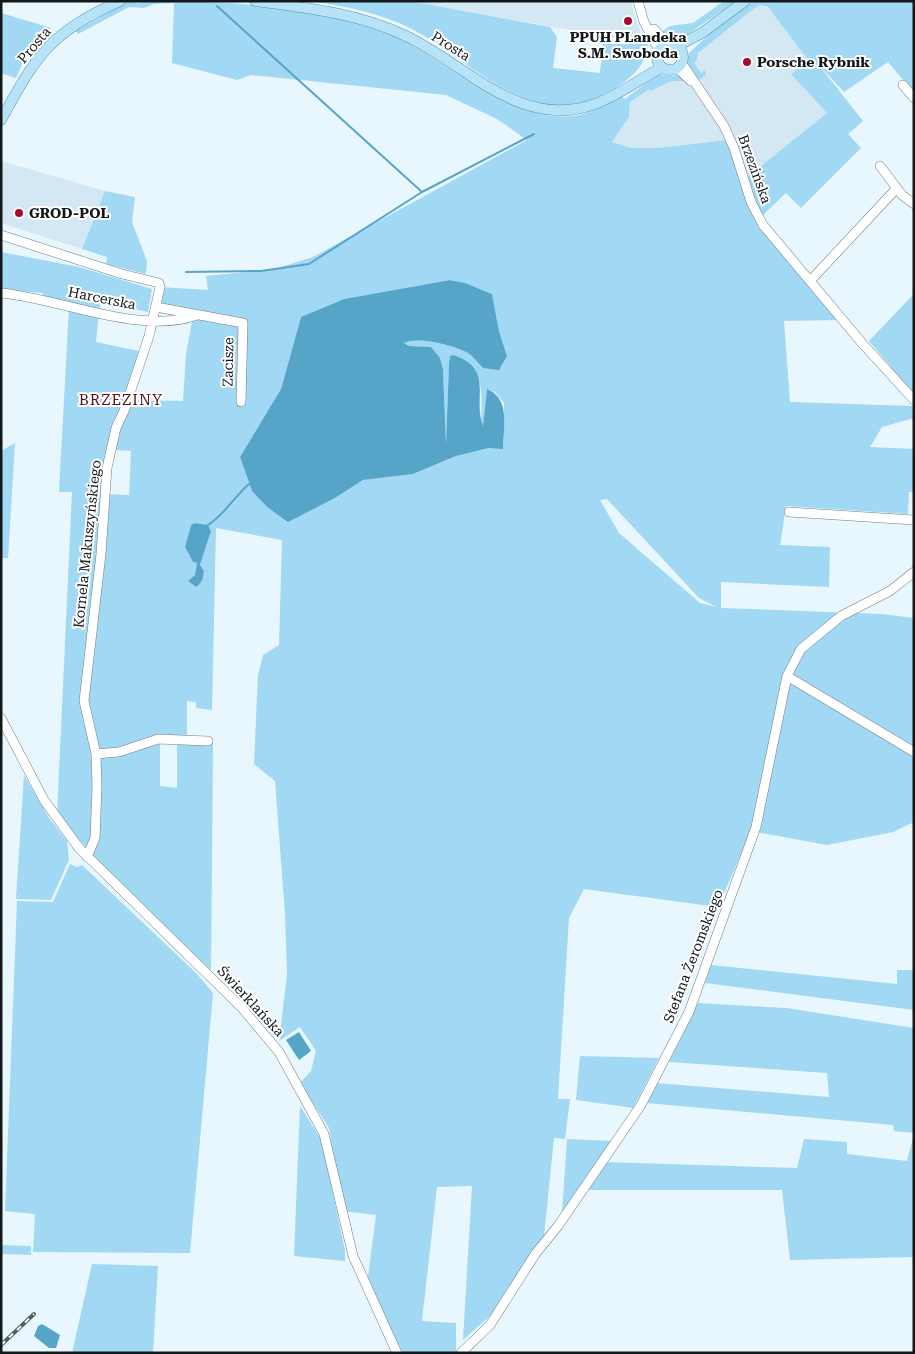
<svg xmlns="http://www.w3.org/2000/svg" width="915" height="1354" font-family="'Roboto Serif',serif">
  <rect width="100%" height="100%" fill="#e8f6fd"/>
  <path fill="#d3e8f3" d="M410,1H631L642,38L641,41L615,38Z
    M758,5L770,9L810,62L792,75L827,113L744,179L701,83L687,64L686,60L745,12Z
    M685,78L705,99L728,140L657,148H631L612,142L629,117L630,102L648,90L651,91L671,81H682Z
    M1,161L105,191L82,249L1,223Z"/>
  <path fill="#a1d8f3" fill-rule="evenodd" d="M129,1L139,3L150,1C221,1 310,5 378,29C441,52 514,132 583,114C596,111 609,102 621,96L625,99L658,74L672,76L679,75L683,78V81H671L651,91L648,90L630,102L629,117L612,142L631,148H657L728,140L759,225L838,320L784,321L790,402L912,406L914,418L882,427L870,447L914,449V492H909L908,514L786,506L780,545L830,547L829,587L721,582V608L882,614L914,618V822L893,832L827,845L751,831L718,907L584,889L569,918L558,1099H570L565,1139L554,1138L544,1236L491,1315L463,1340L472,1186L437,1187L422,1321L456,1323V1353H403L387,1323L368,1277L376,1215L342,1211L329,1128L300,1083L311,1071L316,1051L300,1027L279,1041L287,975L285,914L275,781L254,764L258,675L263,655L279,645L282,540L216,528L212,710L196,708V702L187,701V741L213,743L211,970L120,885L57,815L72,492H59L69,307L45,304L43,293L1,290V252L79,267L152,289L148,312L100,303L96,342L148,353L131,400L183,401L186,354L193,316L197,315L220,323L216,315L159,305L160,287L208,290L206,276L275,269L313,257L527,140L497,119L446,95L251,75L237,80L172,63L174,3L154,4L144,8L129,7L78,34L76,31ZM450,280L465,283L492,294L499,331L507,356L500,368H483C478,363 472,355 466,352C450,344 421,336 404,343L409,346L431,347L440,358L443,369L446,444L449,363L450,357L454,355C485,366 482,394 481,421L483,427L487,389L495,392L504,403L503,448H489L456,456L413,474L363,480L335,498L288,521L267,507L252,491L240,457L281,389L301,317L344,299ZM113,450L131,451L129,495L107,494L109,468ZM607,499L699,598L717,607L700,603L619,533L600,500ZM195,523L208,525L211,531L200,565L204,571C203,579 202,583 196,587L188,581L195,575L197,563L193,562L185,547L191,525ZM160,741H177V788L160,786Z
    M311,1H410L550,27L557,37L553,68L600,73L603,44H633L649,38C647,45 647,54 644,60C635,77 617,88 600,96C525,130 471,59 410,28C380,13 344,6 311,1Z
    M724,1H737L680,39L669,38L661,32L670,26L693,23Z
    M750,1H914V93L888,62L844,92L819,65L863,121L848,134L861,148L801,208L786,193L762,216L747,177L827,113L791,74L809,61L768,7L760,5L753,9L698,53L697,60L694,63L701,73L705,70L706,73L705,76L698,80L687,64L689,53L725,20Z
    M1,13L51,28L25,58L16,78L1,73Z
    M105,191L135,197L132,222L147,261L146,274L106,264L107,257L82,249Z
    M914,291V394L869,341L912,296Z
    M15,443L8,558H1V451Z
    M24,775L49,818L67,841L69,860L51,900L16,899Z
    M70,864L77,867L82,865L196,973L213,993L190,1253L33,1252L35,1214L5,1211L17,901L53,902Z
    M711,965L897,984V970H914V1010L705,983Z
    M698,1003L786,1008L914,1028V1133L894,1131L893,1125L647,1103L656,1083L829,1097L827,1073L669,1062Z
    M580,1056L659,1058L633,1108L576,1100Z
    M300,1106L322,1141L345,1251V1261L294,1256Z
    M914,1134V1257L790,1260L782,1190H587L602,1162L797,1168L804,1139L847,1142V1154L907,1161Z
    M567,1139L612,1141L562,1214Z
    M1,1245L31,1246V1255L1,1254Z
    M92,1264L158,1266L153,1353H72Z"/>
  <path fill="#56a5c8" d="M450,280L465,283L492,294L499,331L507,356L499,370L483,368C478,363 472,355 466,352C452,345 418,336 404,343L409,346L431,347L440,358L443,369L446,444L449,363L450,356L454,355C495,370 472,398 483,426L487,389C511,399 503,427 503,449L489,448L456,456L413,474L363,480L335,498L288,522L267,507L252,491L240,457L281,389L301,317L344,299Z
    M195,523L208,525L211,531L200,565L204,571C203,579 202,583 196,587L188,581L195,575L197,563L193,562L185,547L191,525Z
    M299,1032L311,1051L299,1060L286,1040Z
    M42,1324L60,1335L56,1348H49L34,1336L38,1326Z"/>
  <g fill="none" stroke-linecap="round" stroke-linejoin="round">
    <path stroke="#56a5c8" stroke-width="2" d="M217,6L422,192
      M186,272L261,271L309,264L422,192L534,134
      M208,525C225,514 234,497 249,484"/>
    <g stroke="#717d83" stroke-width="10">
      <path id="minor" d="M638,1L644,22L659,50
        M654,29L667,44
        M681,62L724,126L734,148L751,202L763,225L862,343L914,400
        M677,68L691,81
        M903,85L914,98
        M880,166L902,195L914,204
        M1,235L122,274L159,283L160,287L149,336L124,411L116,428L107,468L101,554L84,701L96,754L97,787L95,838L87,857
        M810,281L896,189
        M1,293C59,298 141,336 197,315
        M156,307L243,323L241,402
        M789,512L914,520
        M787,676L914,752
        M1,718L44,800L79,848L242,1008L279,1052L324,1134L353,1256L397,1353
        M96,754L119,752L158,739L208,741
        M461,1353L490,1325L536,1253L558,1226L641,1105L689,1012L756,827L787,676L801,649L841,616L890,591L914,572"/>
    </g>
    <g stroke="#5d90a7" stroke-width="11">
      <path id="major" d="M255,1C307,8 358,13 406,36C467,65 521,131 595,104C619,95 640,79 662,67
        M657 57a13 13 0 1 1 26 0a13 13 0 1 1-26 0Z
        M677,46L702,33L745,1
        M1,120C37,54 50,33 120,1"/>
    </g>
    <use href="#minor" stroke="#fff" stroke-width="9"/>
    <use href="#major" stroke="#b6e3f8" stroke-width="10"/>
    <g stroke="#545c60" stroke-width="4">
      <path id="rail" d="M1,1345L34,1314"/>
    </g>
    <use href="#rail" stroke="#fff" stroke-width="2" stroke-dasharray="5.5" stroke-linecap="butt"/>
  </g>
  <g fill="#a60c2e" stroke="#fff" stroke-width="2">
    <circle cx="628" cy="21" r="5"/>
    <circle cx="747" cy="62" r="5"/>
    <circle cx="19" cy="213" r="5"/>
  </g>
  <g text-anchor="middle" stroke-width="4" stroke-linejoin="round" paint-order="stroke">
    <g font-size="14" font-weight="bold" fill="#121719" stroke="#fff" text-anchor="start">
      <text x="628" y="42" text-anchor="middle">PPUH PLandeka<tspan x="628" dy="16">S.M. Swoboda</tspan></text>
      <text x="757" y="67">Porsche Rybnik</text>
      <text x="29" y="218">GROD-POL</text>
    </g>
    <g font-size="14" fill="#121719" stroke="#fff">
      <text transform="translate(34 45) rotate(-50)" y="5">Prosta</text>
      <text transform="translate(451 46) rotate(32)" y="5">Prosta</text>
      <text transform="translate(755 169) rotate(70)" y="5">Brzezińska</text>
      <text transform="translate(102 298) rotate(11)" y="5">Harcerska</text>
      <text transform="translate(228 362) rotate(-89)" y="5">Zacisze</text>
      <text transform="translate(87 544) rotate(-84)" y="5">Kornela Makuszyńskiego</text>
      <text transform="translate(693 956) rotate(-69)" y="5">Stefana Żeromskiego</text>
      <text transform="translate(251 1001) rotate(47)" y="5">Świerklańska</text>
    </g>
    <g font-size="15" letter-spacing="1" fill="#550f18" stroke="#fff">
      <text x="121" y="405">BRZEZINY</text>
    </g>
  </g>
  <rect width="915" height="1354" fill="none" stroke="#121719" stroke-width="5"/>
</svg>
